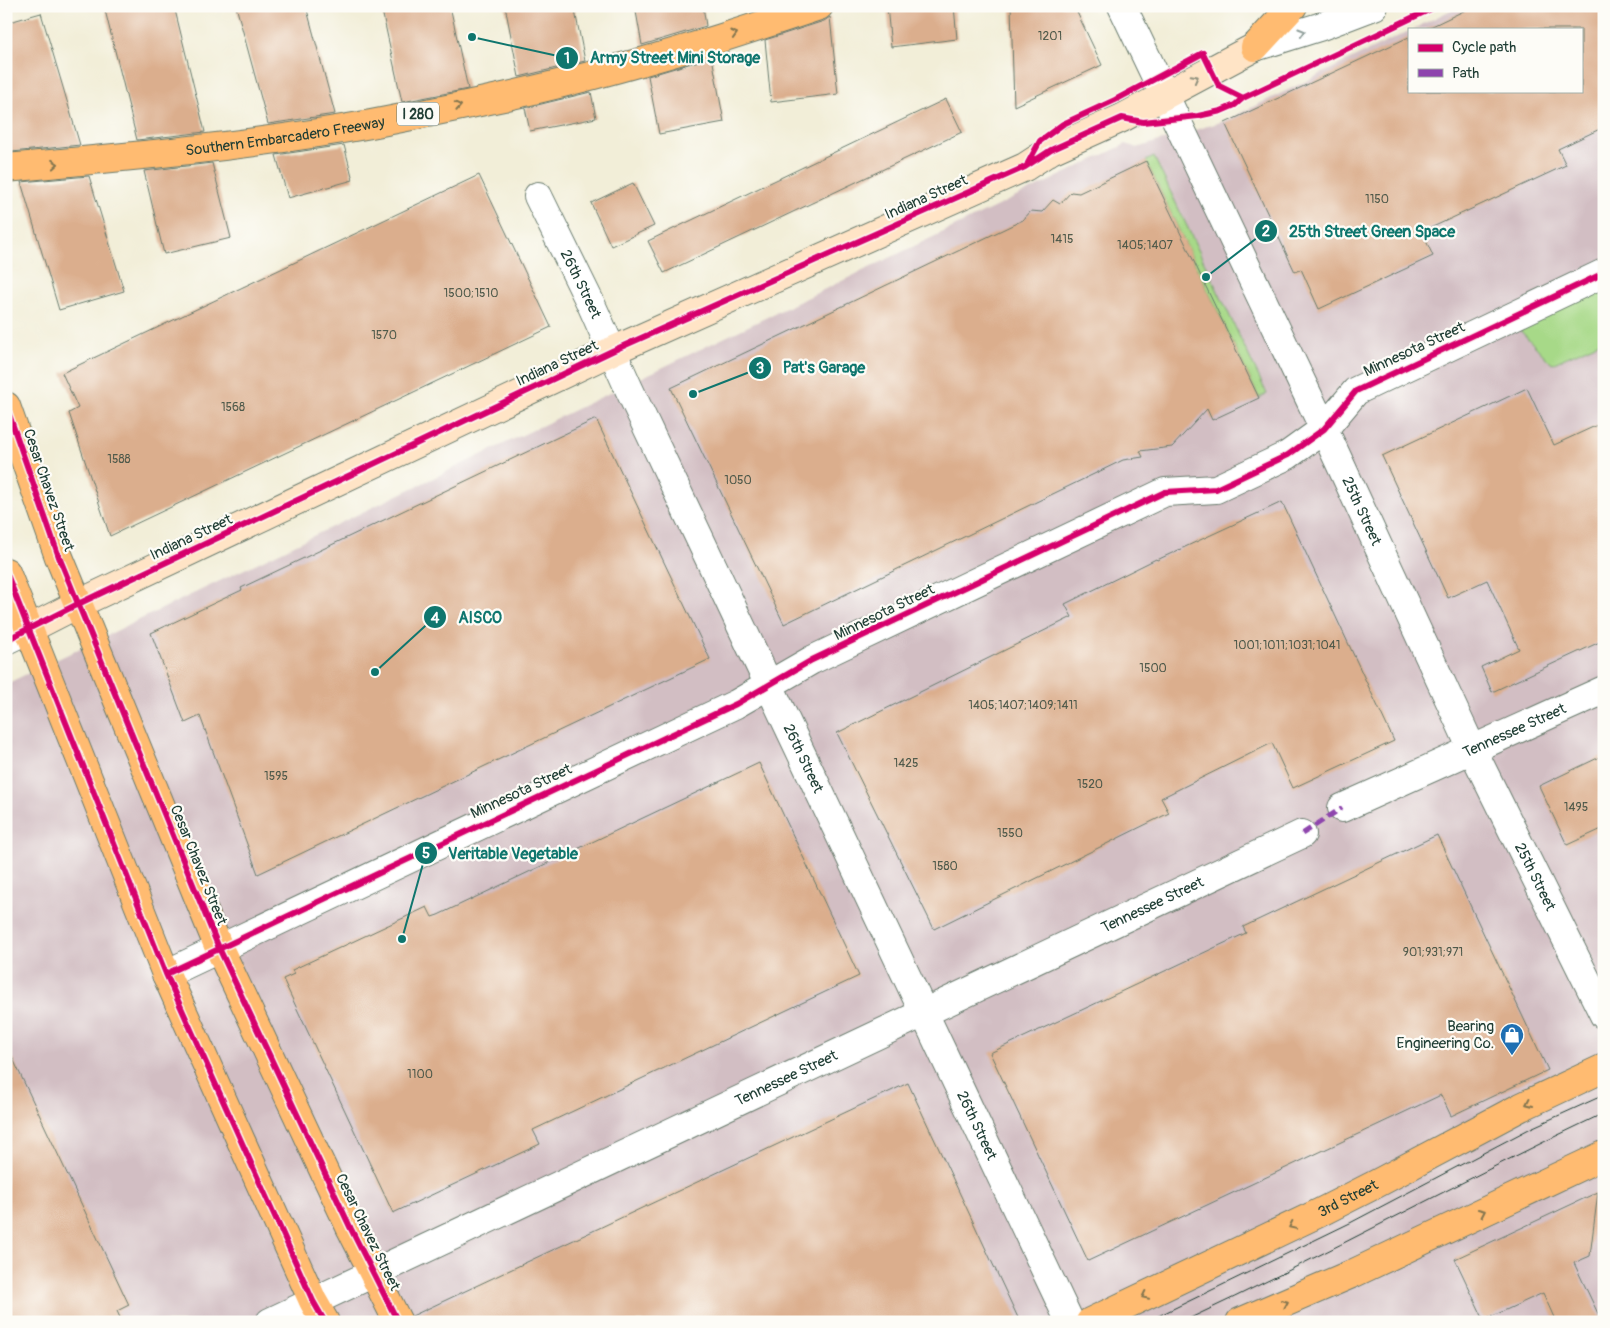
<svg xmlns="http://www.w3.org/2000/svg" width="1610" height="1328" font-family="Pangolin,sans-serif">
  <rect width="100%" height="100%" fill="#fdfcf7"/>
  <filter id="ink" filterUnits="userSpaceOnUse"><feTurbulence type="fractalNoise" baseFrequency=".02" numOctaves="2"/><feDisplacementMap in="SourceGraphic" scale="10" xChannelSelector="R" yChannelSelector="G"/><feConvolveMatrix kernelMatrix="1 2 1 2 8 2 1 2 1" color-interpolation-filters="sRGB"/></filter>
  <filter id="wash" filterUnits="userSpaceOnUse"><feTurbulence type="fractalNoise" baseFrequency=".0096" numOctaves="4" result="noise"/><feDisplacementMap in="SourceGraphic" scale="20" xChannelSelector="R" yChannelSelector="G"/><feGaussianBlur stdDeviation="1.12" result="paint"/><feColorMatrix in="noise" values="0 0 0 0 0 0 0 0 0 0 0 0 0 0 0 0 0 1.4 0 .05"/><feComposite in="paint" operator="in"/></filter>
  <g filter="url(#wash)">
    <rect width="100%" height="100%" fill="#f2eed8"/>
    <path fill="#d2bec3" d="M1459,6H1604V1322H6V684L1126,144L1137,148L1224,121L1409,31V91H1581V29H1413Z"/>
    <path fill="#a7d988" stroke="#638b5e" d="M1154,157L1267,394L1259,398L1146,161Z
      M1604,285V340L1552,364L1517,327Z"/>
    <g id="blocks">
      <path fill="#dbae8d" d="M104,6H174L205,132L137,140Z
        M236,6H306L335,114L268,124Z
        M381,6H450L468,89L402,102Z
        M505,6H574L585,61L519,77Z
        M635,6H703L706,26L642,45Z
        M887,6H954L957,39L891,47Z
        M1011,6H1074L1102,65L1014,106Z
        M1474,6H1604V127L1558,149L1566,165L1422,232L1433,256L1319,309L1301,269L1295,272L1225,123L1409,37V91H1581V29H1426Z
        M41,13L80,145L12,152L6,131V23Z
        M830,17L838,94L771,102L765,40L824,21Z
        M712,57L724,122L659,134L648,76Z
        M591,92L596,118L530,131L525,108Z
        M946,99L962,132L664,273L648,241Z
        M344,145L353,180L288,198L276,155Z
        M1146,161L1259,398L1212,420L1207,409L1172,447L1140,451L1143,457L1123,460L784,624L671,388L1023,220L1031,211L1042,212L1053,200L1060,204L1071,192L1079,193Z
        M212,163L231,238L164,254L144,171Z
        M479,175L551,327L110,536L69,413L78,408L62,373Z
        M89,176L124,291L59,310L21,182Z
        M633,183L654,226L611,246L591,203Z
        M1527,388L1554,445L1604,422V640L1492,692L1481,667L1519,649L1487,580L1448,598L1382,456Z
        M596,419L710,659L258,874L200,716L185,723L151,633L242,590L241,588Z
        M1282,502L1394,741L1293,788L1272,743L1161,798L1169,813L934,929L837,733L1072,617L1065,604L1156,559L1157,560Z
        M1604,755V828L1567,845L1539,786Z
        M759,763L859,976L533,1130L540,1144L393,1213L283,979L294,974L292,970L427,907L432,917L438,915Z
        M1437,835L1548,1070L1451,1116L1441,1095L1088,1261L990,1053L1246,933L1243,927Z
        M6,1044L129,1305L117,1311L122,1322H6Z
        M908,1083L1020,1322H413L412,1316Z
        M1598,1192L1590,1256L1574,1263L1602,1322H1556L1543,1293L1484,1320L1455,1259Z"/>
    </g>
  </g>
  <g filter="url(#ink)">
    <use href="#blocks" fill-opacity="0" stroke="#697b6d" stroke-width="1"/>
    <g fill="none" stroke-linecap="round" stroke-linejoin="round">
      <g stroke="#697b6d" stroke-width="30">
        <g id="street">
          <path id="s1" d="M1122,6L1324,429L1472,749L1604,1015"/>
          <path d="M1255,47L1319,27L1374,6"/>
          <path id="s2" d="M538,196L591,304L629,389L1070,1322"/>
          <path d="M6,640L29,629"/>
          <path id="s3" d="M1342,808L1604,690"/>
          <path d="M166,974L736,704L812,660L1165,492L1216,489L1288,455L1324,429L1356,391L1604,273"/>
          <path id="s4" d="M270,1322L1302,834"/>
        </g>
      </g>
      <g stroke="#697b6d" stroke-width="30">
        <path id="secondary" d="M29,629L78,604L612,351L1025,167L1051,150L1122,118L1255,47"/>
      </g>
      <g stroke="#697b6d" stroke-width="30">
        <g id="primary">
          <path d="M6,406L59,557L219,948L351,1229L398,1322"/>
          <path d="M6,572L166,974L313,1301L325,1322"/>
          <path id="s5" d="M1090,1322L1319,1213L1374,1185L1521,1107L1604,1068"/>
          <path d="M1240,1322L1354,1273L1604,1155"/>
        </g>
      </g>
      <g stroke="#697b6d" stroke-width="30">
        <g id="highway">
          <path d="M1255,47L1293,6"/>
          <path id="s6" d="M6,168C128,157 250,146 371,124C454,108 538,91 619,68C687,50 753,28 819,6"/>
        </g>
      </g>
      <use href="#street" stroke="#fff" stroke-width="28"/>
      <use href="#secondary" stroke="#ffe4c6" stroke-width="28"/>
      <use href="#primary" stroke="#ffbb71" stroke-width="28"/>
      <use href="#highway" stroke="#ffbb71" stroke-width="28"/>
      <path stroke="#1f3d34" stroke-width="1" d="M1146,1322L1350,1223L1531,1128L1604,1095
        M1182,1322C1324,1256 1462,1180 1604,1113"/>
      <path stroke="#8e44ad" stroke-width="5" stroke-dasharray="10 5" stroke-linecap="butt" d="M1302,834L1342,808"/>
      <g stroke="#fdfcf7" stroke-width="9">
        <path id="cycleway" d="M1028,163L1040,141L1063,124L1115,100L1203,53L1219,86L1243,98
          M6,406L59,557L219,948L351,1229L398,1322
          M6,572L166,974L313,1301L325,1322
          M6,640L78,604L612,351L1025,167L1051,150L1122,118L1143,122L1198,116L1221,111L1235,105L1243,98L1437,6
          M166,974L736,704L812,660L1165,492L1216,489L1288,455L1324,429L1356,391L1604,273"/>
      </g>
      <use href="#cycleway" stroke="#d6006c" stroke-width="6"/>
    </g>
    <defs><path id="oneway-chevron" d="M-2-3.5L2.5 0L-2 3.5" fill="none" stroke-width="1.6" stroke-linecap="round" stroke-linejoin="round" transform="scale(1.25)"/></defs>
    <use stroke="#8f9e9a" href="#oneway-chevron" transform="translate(1302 32) rotate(-17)"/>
    <g stroke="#84764f">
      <use href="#oneway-chevron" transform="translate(734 34) rotate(-17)"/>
      <use href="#oneway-chevron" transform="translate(458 106) rotate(-11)"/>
      <use href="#oneway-chevron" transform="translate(55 164) rotate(-5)"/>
      <use href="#oneway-chevron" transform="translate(1529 1103) rotate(155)"/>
      <use href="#oneway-chevron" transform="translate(1482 1212) rotate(-25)"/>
      <use href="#oneway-chevron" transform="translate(1292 1226) rotate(154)"/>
      <use href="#oneway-chevron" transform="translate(1145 1296) rotate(154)"/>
      <use href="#oneway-chevron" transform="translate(1285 1303) rotate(-23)"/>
    </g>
    <use stroke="#8f907d" href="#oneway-chevron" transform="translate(1195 78) rotate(-28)"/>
  </g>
  <defs>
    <g id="shop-pin" transform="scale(1.25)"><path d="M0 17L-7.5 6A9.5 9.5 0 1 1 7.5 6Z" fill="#1f6fb2" stroke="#fdfcf7"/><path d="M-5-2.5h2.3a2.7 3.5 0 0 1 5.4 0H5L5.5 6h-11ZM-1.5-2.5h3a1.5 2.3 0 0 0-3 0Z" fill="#fff"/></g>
  </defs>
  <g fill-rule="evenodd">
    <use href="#shop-pin" x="1512" y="1035"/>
  </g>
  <g text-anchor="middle" stroke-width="4.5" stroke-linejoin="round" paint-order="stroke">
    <g font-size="12" fill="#4e594a">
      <text x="1050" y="40">1201</text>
      <text x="1377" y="203">1150</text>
      <text x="1062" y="243">1415</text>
      <text x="1145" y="249">1405;1407</text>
      <text x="471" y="297">1500;1510</text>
      <text x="384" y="339">1570</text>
      <text x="233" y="411">1568</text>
      <text x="119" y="463">1588</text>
      <text x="738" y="484">1050</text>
      <text x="1287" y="649">1001;1011;1031;1041</text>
      <text x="1153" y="672">1500</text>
      <text x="1023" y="709">1405;1407;1409;1411</text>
      <text x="906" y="767">1425</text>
      <text x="276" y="780">1595</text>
      <text x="1090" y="788">1520</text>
      <text x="1576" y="811">1495</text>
      <text x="1010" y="837">1550</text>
      <text x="945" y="870">1580</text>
      <text x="1433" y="956">901;931;971</text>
      <text x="420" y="1078">1100</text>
    </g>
    <rect fill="#fdfcf7" stroke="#62766e" stroke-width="1" x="397" y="102.5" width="42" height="23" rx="4"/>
    <g font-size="14" font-weight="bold" fill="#1f3d34">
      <text x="418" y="119">I 280</text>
    </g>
    <g font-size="15" fill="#1f3d34" stroke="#fdfcf7">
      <text dy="5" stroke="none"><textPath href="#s6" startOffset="281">Southern Embarcadero Freeway</textPath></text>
      <text transform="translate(926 197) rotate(-24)" y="5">Indiana Street</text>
      <text dy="5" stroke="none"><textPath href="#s2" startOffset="98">26th Street</textPath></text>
      <text transform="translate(1414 349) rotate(-25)" y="5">Minnesota Street</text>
      <text transform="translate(557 363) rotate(-25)" y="5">Indiana Street</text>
      <text transform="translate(49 490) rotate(71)" y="5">Cesar Chavez Street</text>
      <text dy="5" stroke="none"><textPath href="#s1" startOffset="559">25th Street</textPath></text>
      <text transform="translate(191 537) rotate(-25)" y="5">Indiana Street</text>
      <text transform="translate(884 612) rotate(-26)" y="5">Minnesota Street</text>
      <text dy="5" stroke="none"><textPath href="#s3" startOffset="189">Tennessee Street</textPath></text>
      <text dy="5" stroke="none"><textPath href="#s2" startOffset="622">26th Street</textPath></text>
      <text transform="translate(521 791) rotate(-25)" y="5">Minnesota Street</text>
      <text transform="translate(199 865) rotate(68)" y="5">Cesar Chavez Street</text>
      <text dy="5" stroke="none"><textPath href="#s1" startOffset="964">25th Street</textPath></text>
      <text dy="5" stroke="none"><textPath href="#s4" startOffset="976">Tennessee Street</textPath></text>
      <text dy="5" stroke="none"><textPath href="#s4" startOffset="571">Tennessee Street</textPath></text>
      <text dy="5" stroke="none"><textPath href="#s2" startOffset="1028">26th Street</textPath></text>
      <text dy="5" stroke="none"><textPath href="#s5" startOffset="286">3rd Street</textPath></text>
      <text transform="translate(368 1232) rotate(64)" y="5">Cesar Chavez Street</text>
    </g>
    <g font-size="15" fill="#1f3d34" stroke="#fdfcf7" text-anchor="end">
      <text x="1494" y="1031">Bearing<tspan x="1494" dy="17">Engineering Co.</tspan></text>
    </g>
  </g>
  <path fill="none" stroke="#0f766e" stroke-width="2" d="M472 37L567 58M1206 277L1266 231M693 394L760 368M375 672L435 617M402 939L426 853"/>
  <g fill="#0f766e" stroke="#fdfcf7" stroke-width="2">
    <circle cx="472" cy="37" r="5"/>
    <circle cx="1206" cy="277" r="5"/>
    <circle cx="693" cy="394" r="5"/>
    <circle cx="375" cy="672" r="5"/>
    <circle cx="402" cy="939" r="5"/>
    <circle cx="567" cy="58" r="12"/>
    <circle cx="1266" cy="231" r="12"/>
    <circle cx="760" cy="368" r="12"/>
    <circle cx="435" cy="617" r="12"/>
    <circle cx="426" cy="853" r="12"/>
  </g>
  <g font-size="15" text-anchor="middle" font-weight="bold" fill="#fff">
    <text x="567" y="63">1</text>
    <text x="1266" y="236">2</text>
    <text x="760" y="373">3</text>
    <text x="435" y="623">4</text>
    <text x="426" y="858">5</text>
  </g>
  <g font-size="16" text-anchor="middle" font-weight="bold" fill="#0f766e" stroke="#fdfcf7" stroke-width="4.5" stroke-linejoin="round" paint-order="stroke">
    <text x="675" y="63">Army Street Mini Storage</text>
    <text x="1372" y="237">25th Street Green Space</text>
    <text x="824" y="373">Pat's Garage</text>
    <text x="480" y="623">AISCO</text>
    <text x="513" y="859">Veritable Vegetable</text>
  </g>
  <rect width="1610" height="1328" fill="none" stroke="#fdfcf7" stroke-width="25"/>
  <rect x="1408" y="28" width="175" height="65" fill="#fdfcf7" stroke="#a4b0a9"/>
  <rect x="1418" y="44" width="25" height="8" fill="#d6006c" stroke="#a4b0a9"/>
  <text x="1452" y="52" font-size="15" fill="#1f3d34">Cycle path</text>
  <rect x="1418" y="69" width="25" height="8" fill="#8e44ad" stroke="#a4b0a9"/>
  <text x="1452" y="78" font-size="15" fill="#1f3d34">Path</text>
</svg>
